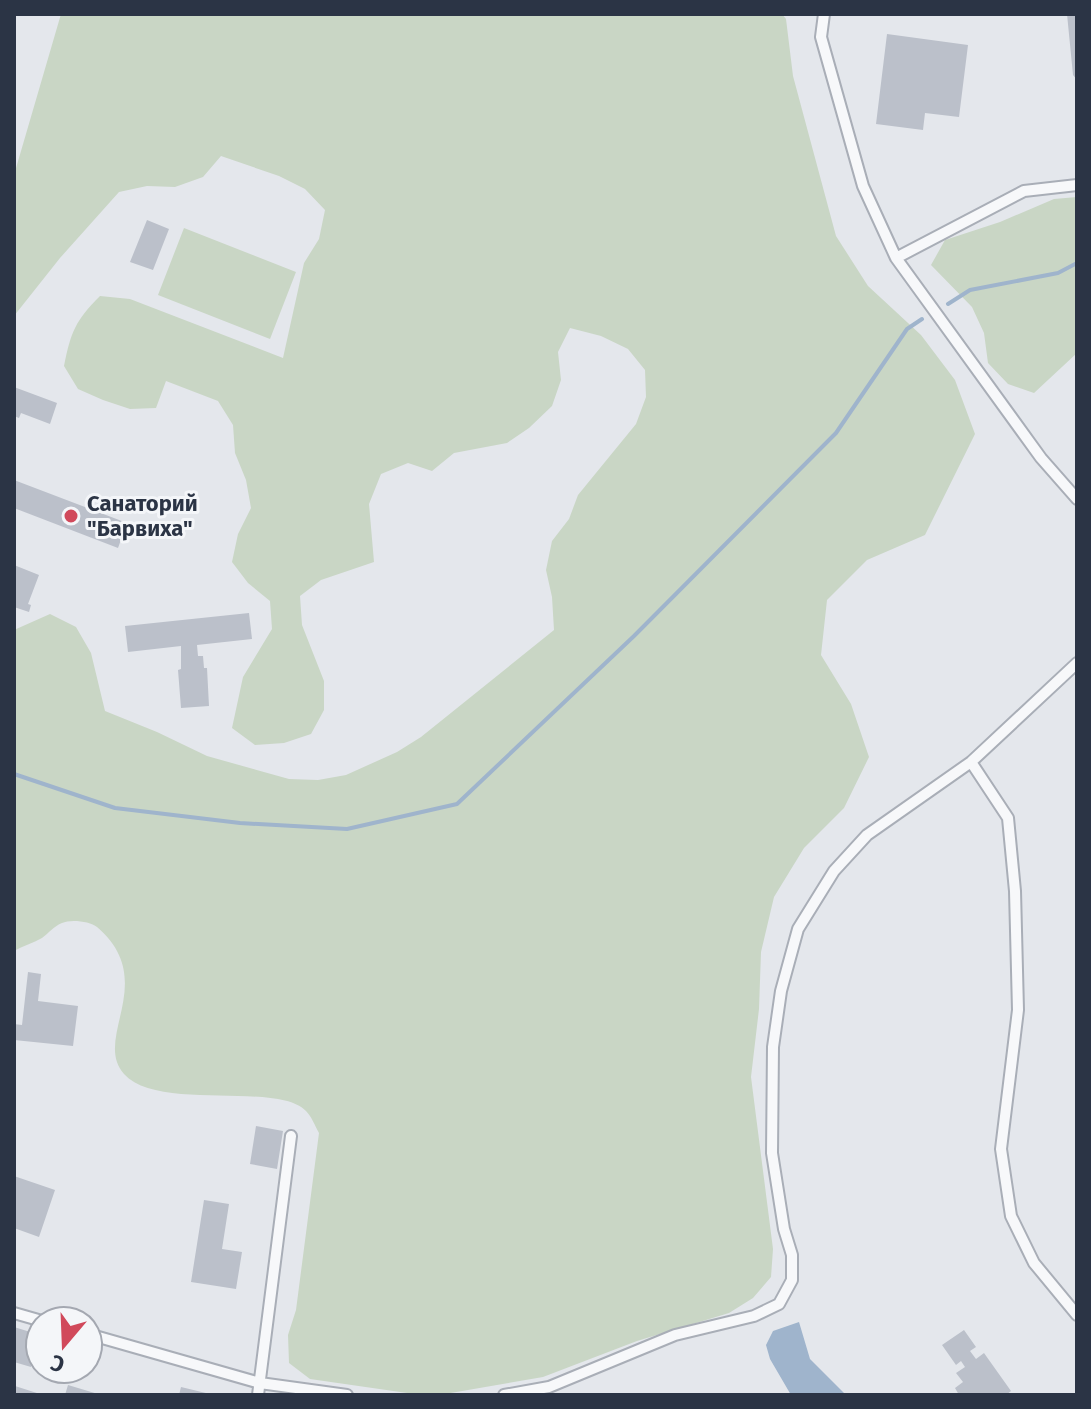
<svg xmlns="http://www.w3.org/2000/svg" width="1091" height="1409" font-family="'Fira Sans',sans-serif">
  <rect width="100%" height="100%" fill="#e4e7ec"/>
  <path fill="#c9d6c5" d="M61,14H782L786,19L793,76L836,236L868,286L921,335L955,380L975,434L925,535L867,560L827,600L821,655L851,704L869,757L844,808L804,848L774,897L761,952L759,1009L751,1077L773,1249L771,1277L753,1298L729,1313L637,1341L543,1377L439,1395H421L310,1379L289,1363L288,1335L296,1310L319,1133C315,1126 312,1117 306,1111C277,1081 158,1112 124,1074C92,1038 160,981 97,927C90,921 70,919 62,923C54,926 49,933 42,938C33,943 23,946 14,951V630L50,614L76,627L91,653L105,711L157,732L207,756L289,779L318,780L346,775L397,752L421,737L554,630L552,597L546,570L552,541L569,519L578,495L636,424L646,397L645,370L628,349L601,336L570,328L558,352L561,380L552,406L529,428L507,443L454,453L432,471L408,463L381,474L369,504L374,562L321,580L300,596L302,625L324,681V710L311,734L284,743L255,745L232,728L243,677L272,629L270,601L248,583L232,562L238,534L251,508L246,480L235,453L233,425L218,401L166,381L156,408L130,409L103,400L78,389L64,366C71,332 75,321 100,296L130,299L283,358L304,263L319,239L325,210L305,189L279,176L221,156L203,177L175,187L147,186L119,192L60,258L14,316V175Z
    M1077,197V353L1034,393L1008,384L988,363L984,333L972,307L931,265L945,240L1000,222L1054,199Z
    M184,228L296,272L270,339L158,295Z"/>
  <path fill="#9fb4cc" d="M799,1322L810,1359L846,1395H791L770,1359L766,1345L773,1331Z"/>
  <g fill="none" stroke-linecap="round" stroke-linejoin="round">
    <path stroke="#9fb4cc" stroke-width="4" d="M948,304L970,290L1058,273L1077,263
      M14,774L115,808L240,823L347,829L457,804L634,636L836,433L907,329L922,319"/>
  </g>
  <path fill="#bbc0ca" d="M1067,14H1077V80L1073,75Z
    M887,34L968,45L959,117L925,113L923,130L876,124Z
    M147,220L169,229L153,270L130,262Z
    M14,387L57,403L50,424L21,413L19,418L14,416Z
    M14,480L127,523L118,548L14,508Z
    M14,565L39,575L28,604L31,605L29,612L14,607Z
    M249,613L252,639L197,645L198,656H203L204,668H207L209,706L181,708L178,670L181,669V646L128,652L125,626Z
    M28,972L41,974L38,1001L78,1006L73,1046L14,1040V1024L22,1025Z
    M256,1126L283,1131L277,1169L250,1164Z
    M14,1176L55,1190L39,1237L14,1228Z
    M204,1200L229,1204L222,1249L242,1252L236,1289L191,1282Z
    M14,1327L40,1335L31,1367L14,1362Z
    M964,1330L976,1347L970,1351L976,1359L984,1353L1011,1391L1006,1395H959L955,1388L963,1382L956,1373L965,1367L961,1361L956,1365L942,1345Z
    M68,1385L98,1394L97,1395H65Z
    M15,1386L40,1394V1395H14Z
    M181,1387L210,1394V1395H179Z"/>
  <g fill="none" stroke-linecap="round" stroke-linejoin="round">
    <g stroke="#a9aeb7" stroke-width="14">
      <path id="minor" d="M824,14L821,37L863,186L896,258L1041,458L1077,499
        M896,258L1024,191L1077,185
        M971,762L1008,818L1015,891L1018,1010L1001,1149L1011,1216L1034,1263L1077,1315
        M14,1313L42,1321
        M88,1334L260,1383L347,1395
        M258,1395L291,1136
        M504,1395L549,1387L675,1335L754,1316L779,1304L792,1280V1255L784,1229L772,1153L773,1047L781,991L798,929L834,871L867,835L971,762L1077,663"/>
    </g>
    <use href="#minor" stroke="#f7f8fa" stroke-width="10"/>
  </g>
  <circle fill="#d1495b" stroke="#f4f6f9" stroke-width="3" cx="71" cy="516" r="8"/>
  <g text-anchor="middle" stroke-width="6" stroke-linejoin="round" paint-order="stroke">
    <g font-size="22" font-weight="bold" fill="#2b3445" stroke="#f4f6f9" text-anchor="start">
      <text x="87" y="511">Санаторий<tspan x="87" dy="25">"Барвиха"</tspan></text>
    </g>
  </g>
  <rect width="1091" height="1409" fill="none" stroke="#2b3445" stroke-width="32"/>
  <g transform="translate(64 1345) rotate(199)"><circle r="38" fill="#f4f6f9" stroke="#a4a8b1" stroke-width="2"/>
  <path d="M0-6L14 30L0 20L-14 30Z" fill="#d1495b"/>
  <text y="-12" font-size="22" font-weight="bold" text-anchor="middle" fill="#2b3445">С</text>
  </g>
</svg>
